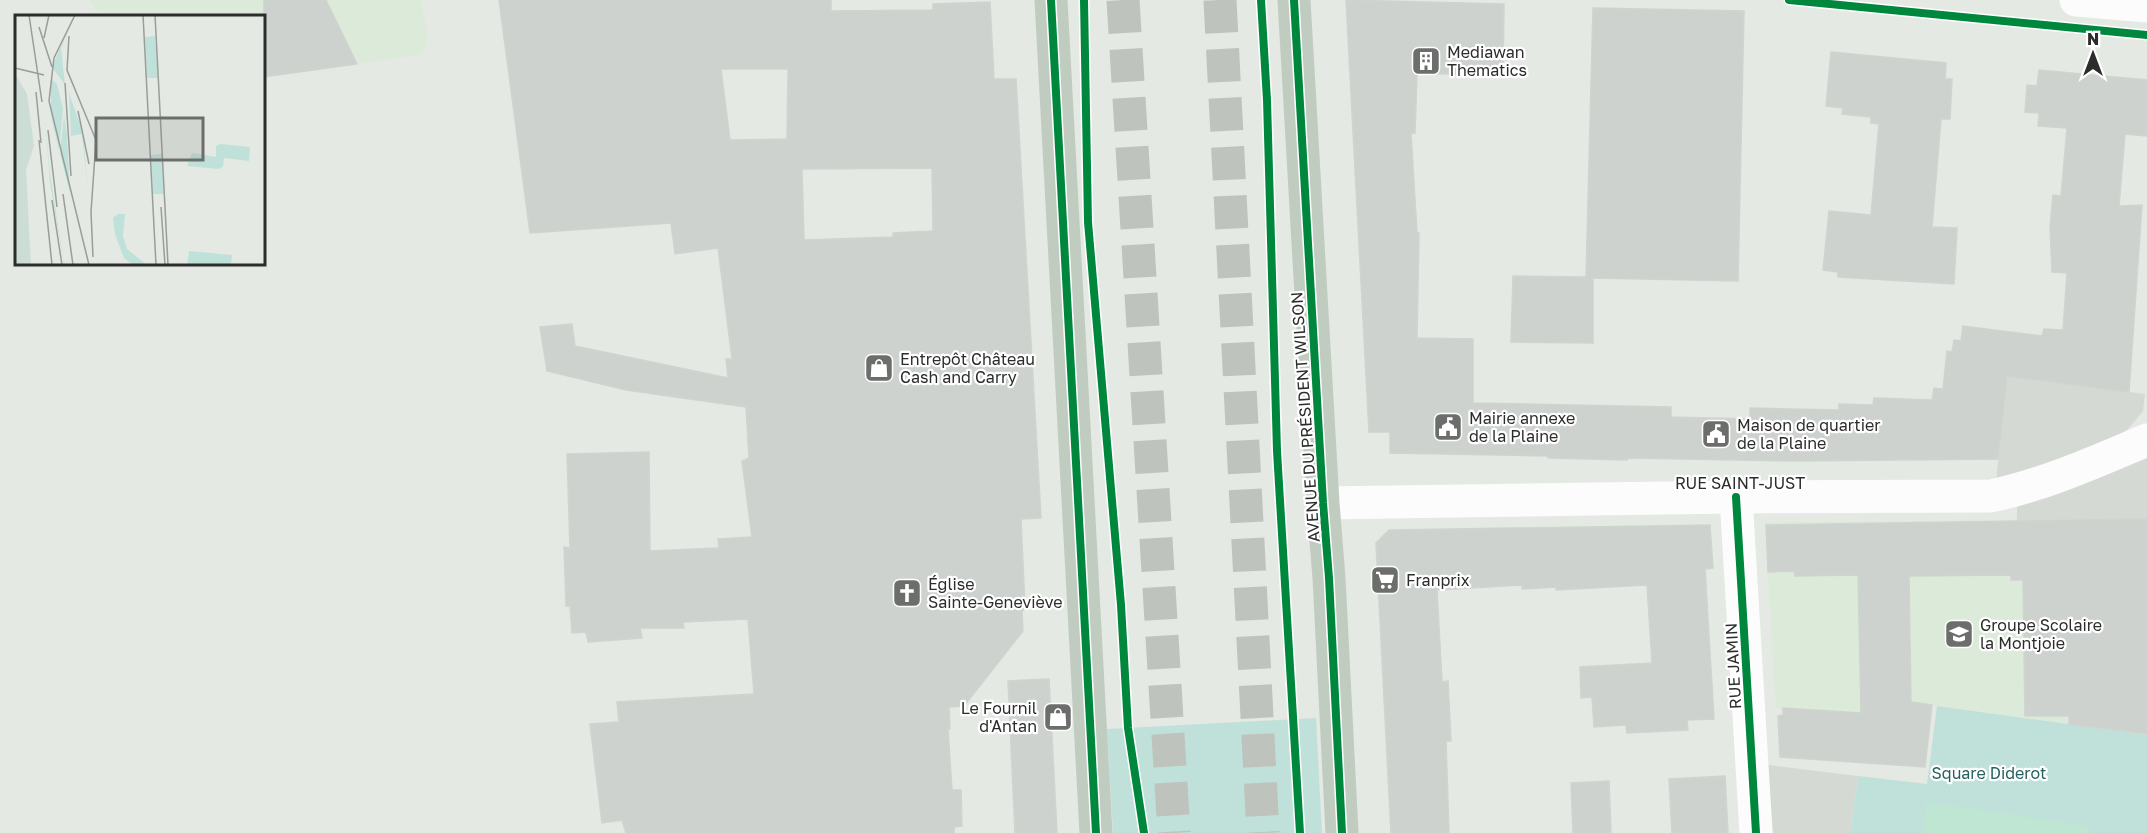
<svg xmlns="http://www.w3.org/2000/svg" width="2147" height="833" font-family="'Golos Text',sans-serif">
  <rect width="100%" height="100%" fill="#e4e9e3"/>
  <path fill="#dcead9" d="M90,0H421L427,33L426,45L419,55L264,77V16H99Z
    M2147,520V735L1871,697L1869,714L1776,708L1765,522Z"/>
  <path fill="#c0e1d9" d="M1937,706L2147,735V833H1850L1858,776L1927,784Z
    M1316,718L1322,833H1113L1107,729Z"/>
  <path fill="#bfe5d3" d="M1927,802L2088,826L2090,833H1923Z"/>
  <path fill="#d5d9d3" d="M2007,376L2145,394L2143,411L2130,427L2110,444L1996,482Z
    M2147,455V519L2017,522V500Z
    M1768,765L1858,776L1850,833H1773Z"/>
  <path fill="#ced2ce" stroke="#d0d4cf" stroke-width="1.5" fill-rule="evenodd" d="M264,0H326L357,64L264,77Z
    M499,0H831V11L933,10V4L990,2L994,79H1016L1041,518L1021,519L1025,609L1022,611L1023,631L964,706L949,707L950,729H948L952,790H961L962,826L954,827V833H626L622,820L602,823L590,724L619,722L617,702L754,694L748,619L683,622L684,628H640L642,638L588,642L586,632L572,633L570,606H566L564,547L570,548L567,454L649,452L650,551L719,548L718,539L752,537L742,461L749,458L746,407L626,390L547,371L540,327L572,324L575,346L728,378L726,359H732L718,248L675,254L671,223L530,233ZM721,69H788L787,139L730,140ZM932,168L933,231L893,233V237L804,240L802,169Z
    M1346,0L1504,4L1503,76L1417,73L1415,133H1411L1417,233H1419L1417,338L1473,339V403L1671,407V417L1750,419V408L1839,410V404L1873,405L1874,398L1932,400L1934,388L1943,389L1947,351L1952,352L1954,340L1961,341L1963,326L2042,336L2044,329L2063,330L2067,273L2052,272L2050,227L2053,195L2061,196L2067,128L2038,126L2039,113L2025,112L2027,85L2037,86L2039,70L2147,80V136L2125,134L2119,206L2142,205L2129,392L2007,376L1998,459L1794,461L1627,458V460L1548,458V456L1390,453V432H1369Z
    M1593,8L1744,11L1738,281L1593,278V343L1511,342L1513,276L1586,277Z
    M1831,52L1946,63L1945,79H1952L1950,119H1941L1932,227L1957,228L1954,284L1838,277V272L1823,270L1829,211L1871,215L1879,124L1871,123V117L1842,114L1843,108L1826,106Z
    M2147,519V734L2069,724V716H2025L2023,580H2011V575L1909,576L1911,702L1932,705L1925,767L1780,757L1778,716L1783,715V708L1861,713L1858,575L1795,576L1794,571L1768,572L1766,525Z
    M1710,525L1713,568L1705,569L1714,719L1687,720L1688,730L1627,733L1626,725L1594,727L1592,697L1581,698L1580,667L1652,663L1647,585L1556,590V587L1522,589V585L1437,590L1442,682L1448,681L1451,741H1446L1449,833H1391L1376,543L1389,530Z
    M1049,679L1057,833H1015L1008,681Z
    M1725,776L1728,833H1672L1669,779Z
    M1609,781L1611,833H1573L1571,783Z"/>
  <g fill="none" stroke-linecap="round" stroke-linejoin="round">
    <path stroke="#bfc3be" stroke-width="33" stroke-dasharray="33 16" stroke-linecap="butt" d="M1123,0L1174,833
      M1220,0L1263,833"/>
    <path stroke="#fbfcfb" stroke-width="33" d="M2076,0L2147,6
      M1736,497L1756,833
      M1323,503L1736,497L1991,496C2046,484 2095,462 2147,440"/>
    <path stroke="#c1ccc0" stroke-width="33" d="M1051,0L1096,833
      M1294,0L1323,503L1329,578L1342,833"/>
    <g stroke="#fff" stroke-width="11">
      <path id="cycleway" d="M1051,0L1096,833
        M1084,0L1088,222L1121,605L1128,728L1144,833
        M1261,0L1267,100L1277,451L1300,833
        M1294,0L1323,503L1329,578L1342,833
        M1789,0L2147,35
        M1736,497L1756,833"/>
    </g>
    <use href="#cycleway" stroke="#00873e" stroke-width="8"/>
  </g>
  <defs>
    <g id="building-square" transform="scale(1.5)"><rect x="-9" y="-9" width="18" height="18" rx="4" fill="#6c6e6c" stroke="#fff"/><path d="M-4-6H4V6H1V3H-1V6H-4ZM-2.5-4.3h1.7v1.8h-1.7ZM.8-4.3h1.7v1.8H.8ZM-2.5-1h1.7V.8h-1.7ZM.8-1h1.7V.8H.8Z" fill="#fff"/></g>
    <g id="shop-square" transform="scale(1.5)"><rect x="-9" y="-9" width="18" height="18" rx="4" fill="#6c6e6c" stroke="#fff"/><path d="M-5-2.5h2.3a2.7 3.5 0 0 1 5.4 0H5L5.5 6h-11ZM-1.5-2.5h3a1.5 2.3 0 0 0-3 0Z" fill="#fff"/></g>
    <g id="civic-square" transform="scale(1.5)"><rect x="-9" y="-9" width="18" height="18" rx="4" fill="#6c6e6c" stroke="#fff"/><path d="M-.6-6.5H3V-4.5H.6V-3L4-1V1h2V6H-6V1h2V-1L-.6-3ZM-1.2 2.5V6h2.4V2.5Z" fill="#fff"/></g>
    <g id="supermarket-square" transform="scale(1.5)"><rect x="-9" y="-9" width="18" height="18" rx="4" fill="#6c6e6c" stroke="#fff"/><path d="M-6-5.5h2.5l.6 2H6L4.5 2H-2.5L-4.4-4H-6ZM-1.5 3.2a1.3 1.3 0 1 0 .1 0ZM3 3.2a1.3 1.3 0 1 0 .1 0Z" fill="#fff"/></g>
    <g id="church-square" transform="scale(1.5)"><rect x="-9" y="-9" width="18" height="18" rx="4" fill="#6c6e6c" stroke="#fff"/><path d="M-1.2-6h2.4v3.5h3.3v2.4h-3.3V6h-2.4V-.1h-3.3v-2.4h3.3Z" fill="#fff"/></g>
    <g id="school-square" transform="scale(1.5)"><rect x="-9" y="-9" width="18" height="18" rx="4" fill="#6c6e6c" stroke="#fff"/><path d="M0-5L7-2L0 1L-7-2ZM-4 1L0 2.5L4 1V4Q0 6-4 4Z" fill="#fff"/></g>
  </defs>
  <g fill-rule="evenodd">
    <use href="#building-square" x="1426" y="61"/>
    <use href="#shop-square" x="879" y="368"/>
    <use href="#civic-square" x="1448" y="427"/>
    <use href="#civic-square" x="1716" y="434"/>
    <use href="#supermarket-square" x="1385" y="580"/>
    <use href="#church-square" x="907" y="593"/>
    <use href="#school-square" x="1959" y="634"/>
    <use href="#shop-square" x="1058" y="717"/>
  </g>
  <g text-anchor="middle" stroke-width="4.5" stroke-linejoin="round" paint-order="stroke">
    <g font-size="16" fill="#2c2c2c" stroke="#fff" text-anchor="start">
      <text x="1447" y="58">Mediawan<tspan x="1447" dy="18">Thematics</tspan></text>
      <text x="900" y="365">Entrepôt Château<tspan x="900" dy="18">Cash and Carry</tspan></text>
      <text x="1469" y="424">Mairie annexe<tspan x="1469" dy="18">de la Plaine</tspan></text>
      <text x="1737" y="431">Maison de quartier<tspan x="1737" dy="18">de la Plaine</tspan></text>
      <text x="1406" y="586">Franprix</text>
      <text x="928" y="590">Église<tspan x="928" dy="18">Sainte-Geneviève</tspan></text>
      <text x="1980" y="631">Groupe Scolaire<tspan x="1980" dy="18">la Montjoie</tspan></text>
      <text x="1037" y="714" text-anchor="end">Le Fournil<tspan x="1037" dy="18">d'Antan</tspan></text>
    </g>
    <g font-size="16" fill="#2c2c2c" stroke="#fff">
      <text transform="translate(1305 417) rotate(-94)" y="6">AVENUE DU PRÉSIDENT WILSON</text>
      <text x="1740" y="489">RUE SAINT-JUST</text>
      <text transform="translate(1733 666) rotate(-93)" y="6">RUE JAMIN</text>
    </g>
    <g font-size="16" fill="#24615e" stroke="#fff">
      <text x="1989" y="779">Square Diderot</text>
    </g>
  </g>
  <g transform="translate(15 15)">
    <rect width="250" height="250" fill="#e4e9e3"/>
    <path d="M58,4L46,33L50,70L37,52ZM140,21L143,63H132L130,22ZM36,64L42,69L48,94L44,135L36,100ZM54,78L68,118L73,175L67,119L56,121ZM49,100L52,120L55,178L45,138ZM30,104L35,158L49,250L35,167ZM205,129L235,132L234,146L209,143L208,152L203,154L172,151L177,138L201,142V131ZM147,139L149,179H138L136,140ZM103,199H110L108,221L112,234L132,250H118L109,243L100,219L98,203ZM174,236L217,240L216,250H172Z" fill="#c0e1d9"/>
    <path d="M0,58L12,79L19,131L11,155L16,250H0Z" fill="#ccddd6"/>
    <path fill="none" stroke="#9a9d9a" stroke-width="1.5" d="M14,0L27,87M60,0L39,43L34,86L74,250M128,0L141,250M140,0L153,250M24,12L37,52M54,21L52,55L81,125L76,197L78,242M29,23L34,0M0,53L29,60M50,68L56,161M21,77L26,128M63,96L74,149M33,115L42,192M24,125L37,250M48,179L58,250M37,185L47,250M146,192L150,250"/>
    <path fill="#6c6e6c" fill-opacity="0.15" stroke="#6c6e6c" stroke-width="3" d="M81,103H188V145H81Z"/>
    <rect width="250" height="250" fill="none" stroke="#2c2c2c" stroke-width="3"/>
  </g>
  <g transform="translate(2093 54)" stroke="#ffffff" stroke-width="4.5" paint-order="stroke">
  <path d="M0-4.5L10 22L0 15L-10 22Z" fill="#2c2c2c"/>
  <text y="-9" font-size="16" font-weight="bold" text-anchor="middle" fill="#2c2c2c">N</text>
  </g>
</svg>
